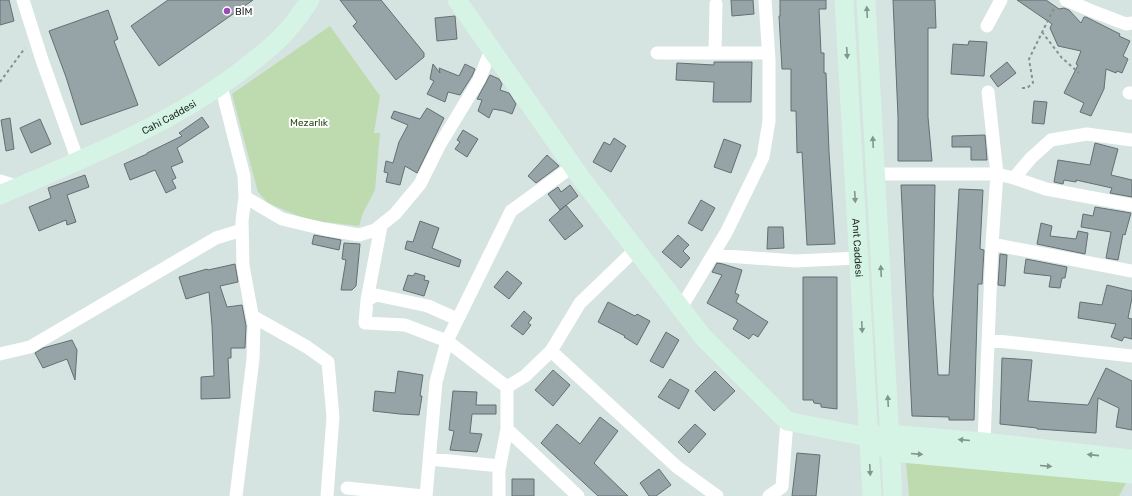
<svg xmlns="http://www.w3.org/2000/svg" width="1132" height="496" font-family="Rubik,sans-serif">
  <rect width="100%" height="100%" fill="#d5e3e1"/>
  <path fill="#bedbaf" d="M330,26L380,96L374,133H380L375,190L363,213L359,226L308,220L268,203L258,192L232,94Z
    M906,462L1127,481L1119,496H909Z"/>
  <path fill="#97a4a7" stroke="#636f72" d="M0,0H9L14,21L0,25Z
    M168,0H253L159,66L131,26Z
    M340,0H381L424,53V57L396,80L353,26L357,22Z
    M731,0H753L754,14L732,16Z
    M780,0H826V9H819L821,53H824V73H826L829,152L835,244L807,245L802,152L797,153L796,111H791V69H782L779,16H780Z
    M893,0H935L936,28H928V117L932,161H898V117Z
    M1017,0H1046L1059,9L1064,8L1069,10L1081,23L1084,17H1086L1120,34L1119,36L1130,41L1123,56L1128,59L1122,73L1117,71L1116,73L1106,69L1104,89L1091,116L1080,112L1084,103L1064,93L1078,65L1076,64L1081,51L1058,46L1050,28L1052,24Z
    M108,10L118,39L114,41L138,105L81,125L66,77L49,31Z
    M455,16L457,39L437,41L435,18Z
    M969,41L987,42L984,76L951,74L953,44L968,45Z
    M714,62H752L751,102H713L714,82L676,80L677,63L714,65Z
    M1007,62L1016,73L998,87L990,76Z
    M433,64L440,73L439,68L459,76L465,64L475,69L472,76L460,95L448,92L445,102L427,94L434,81L430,79Z
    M490,75L499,79L502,84L500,90L509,93L516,104L512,114L504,111L493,109L489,118L478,111L482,100L477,99Z
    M1034,101L1047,102L1044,124L1032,123Z
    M427,108L444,118L417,173L405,166L400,185L386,182L388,173L384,172L386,161L393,163L399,142L408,125L391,118L394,111L420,119Z
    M202,117L209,127L177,148L183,162L171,167L176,178L172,180L176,188L166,193L155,170L130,180L124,164L147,154V153L182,136L179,133Z
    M10,118L14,149L6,151L1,120Z
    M40,119L51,144L31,153L20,128Z
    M463,130L478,139L467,157L455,149L460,142L457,140Z
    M985,135L987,160H971V147H952V136Z
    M614,138L626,146L611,172L593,162L604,142L610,145Z
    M724,139L741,145L731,173L714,167Z
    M1095,143L1118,149L1111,175L1132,180V197L1110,193L1112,188L1076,180V182L1064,180L1063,184L1054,182L1058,160L1090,165Z
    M547,155L559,166L536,183L528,176Z
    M85,175L89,187L67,195L76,222L67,225L66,220L39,231L29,207L51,198L48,188Z
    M570,185L578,196L560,210L548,194L558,187L561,192Z
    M901,185H935L933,295L938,375H949L959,189L983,190L980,249L984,250L982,284H978L974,420H949V417L912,416Z
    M701,200L715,208L702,231L688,223Z
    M566,205L583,226L565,240L549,220Z
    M1095,207L1131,213L1125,235L1123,234L1118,260L1106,258L1111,232L1081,227L1083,214L1093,216Z
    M420,221L439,228L432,248L461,260L459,267L405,249L407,241L413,242Z
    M1041,223L1052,226L1050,236L1076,239L1078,231L1088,233L1085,254L1037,244Z
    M768,227H783L784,248L767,249Z
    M314,235L341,240L339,250L312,244Z
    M678,235L689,245L683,251L690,258L681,268L662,252Z
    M344,243L360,244L356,286L352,290H341L346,260L342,259Z
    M1000,254L1007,255L1005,286L998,285Z
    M1026,259L1067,267L1065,278H1062L1060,288L1049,287L1051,276L1024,273Z
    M717,263L723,264L742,270L735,293L739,295L736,302L768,322L758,337L753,334L749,339L733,329L738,320L707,303L722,275L712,272Z
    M235,264L238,282L220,286L227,307L242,305L246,326L245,348H231V358H228L230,398L201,399V377L214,376L212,325L209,292L186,299L179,277L207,269L208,270Z
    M507,271L522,283L509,299L494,287Z
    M415,273L425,276L424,280L429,281L424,296L403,290L408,275L413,276Z
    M803,277H837V409L821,407V404L814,403L813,400H803Z
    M1107,285L1132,291V298L1128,318L1132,319V339L1124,337L1122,341L1111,337L1116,324L1078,318L1080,302L1102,305Z
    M608,302L635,316L637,314L650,321L637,345L624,337L625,336L598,322Z
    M524,311L532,318L528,323L531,325L523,335L511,326Z
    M666,332L679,340L663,368L650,361Z
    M72,340L77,350L75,380L67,359L43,368L35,353L43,348Z
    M1002,358L1032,360L1028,401L1088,405L1106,368L1132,381V430L1116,427L1119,408L1098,398L1096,433L1037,429V428L1000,424Z
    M553,370L570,385L553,406L535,390Z
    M398,371L423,375L420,396H422L419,415L400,414L373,411L375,391L395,393Z
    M715,371L735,391L714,411L695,391Z
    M670,379L689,390L679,409L658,397Z
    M453,391L477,392L476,405H496V414H472L470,433L482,434L477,452L450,450L454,431L449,430Z
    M600,417L618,431L594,463L628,496H598L541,443L557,424L580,444Z
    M695,424L706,434L689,453L678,442Z
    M797,453L820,455L816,496H792Z
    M659,469L671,485L656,496H649L640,483Z
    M512,479H534V496H512Z"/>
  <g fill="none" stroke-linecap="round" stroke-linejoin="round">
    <path stroke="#85908e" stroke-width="2" stroke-dasharray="3 3" stroke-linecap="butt" d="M1042,32L1062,58L1079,73
      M0,82L25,48
      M1022,88H1027L1033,83L1029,59L1055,6"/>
    <path stroke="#fff" stroke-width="13" d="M23,0L42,60L78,161
      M1066,0L1092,11L1126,24L1132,23
      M987,26L1001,0
      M657,53H768
      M715,53L716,4
      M221,86L244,176L245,197L242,221L243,266L254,325L253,359L236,496
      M1129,93H1132
      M875,174H997L1014,178L1046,189L1132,205
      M1014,178L1031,158L1051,140L1087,134L1132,140
      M0,181L19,187
      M245,197L282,219L324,229L359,235L375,230L395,214L420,184L439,146L479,80L491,50
      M992,244L1132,271
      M713,255L795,261L858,258
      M367,300L381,226
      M681,308L727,231L763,157L769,121V60L765,0
      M252,316L307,347L328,362L333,417L327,496
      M457,319L428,306L376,295L367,300L365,323L405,325L447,341L507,387V429L499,470V496
      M989,340L1132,356
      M551,351L677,467L717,496
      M0,354L30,347L216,238L242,230
      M507,387L525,376L551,351L580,303L636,249
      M507,429L578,496
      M984,442L992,244L997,174L988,92
      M430,459L500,466
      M347,488L423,496
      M426,496L436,382L447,341L511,211L573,166
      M769,496L782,487L787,421"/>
    <g stroke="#d5f4e5" stroke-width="19">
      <path d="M457,0L581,178L703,337L787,421L868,437L890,434L984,442L1132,459"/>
      <path id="s1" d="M844,0L872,496"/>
      <path d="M866,0L893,496"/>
      <path id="s2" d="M0,195C81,159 166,127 238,73C254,61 270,49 284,34C294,24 302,12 310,0"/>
      <path d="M881,446L891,452L1132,474"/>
    </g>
  </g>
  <defs><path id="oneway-solid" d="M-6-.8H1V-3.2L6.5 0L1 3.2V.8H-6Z"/></defs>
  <g fill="#82968d">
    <use href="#oneway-solid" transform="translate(867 12) rotate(-93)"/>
    <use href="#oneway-solid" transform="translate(847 53) rotate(87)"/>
    <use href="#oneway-solid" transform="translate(873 142) rotate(-93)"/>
    <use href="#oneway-solid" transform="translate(855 197) rotate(87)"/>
    <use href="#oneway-solid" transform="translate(881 271) rotate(-93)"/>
    <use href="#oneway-solid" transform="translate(862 327) rotate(87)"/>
    <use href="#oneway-solid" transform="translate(888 401) rotate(-93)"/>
    <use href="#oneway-solid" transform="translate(964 440) rotate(-175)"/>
    <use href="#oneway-solid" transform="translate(917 454) rotate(5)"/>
    <use href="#oneway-solid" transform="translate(1093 455) rotate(-174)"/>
    <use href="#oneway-solid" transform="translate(1046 466) rotate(5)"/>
    <use href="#oneway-solid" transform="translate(870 470) rotate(87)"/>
  </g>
  <circle fill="#9d4ab9" stroke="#fff" stroke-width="1.5" cx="227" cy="11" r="4"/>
  <g text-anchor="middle" stroke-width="4" stroke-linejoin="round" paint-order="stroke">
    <g font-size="10" fill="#1c2221" stroke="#fff" text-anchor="start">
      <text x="235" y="15">BİM</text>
    </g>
    <g font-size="10" fill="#1c2221" stroke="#fff">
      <text dy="4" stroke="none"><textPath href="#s2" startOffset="186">Cahi Caddesi</textPath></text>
      <text dy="4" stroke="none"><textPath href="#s1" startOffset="248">Anıt Caddesi</textPath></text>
    </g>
    <g font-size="10" fill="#294b0f" stroke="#fff">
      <text x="309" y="126">Mezarlık</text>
    </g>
  </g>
</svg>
